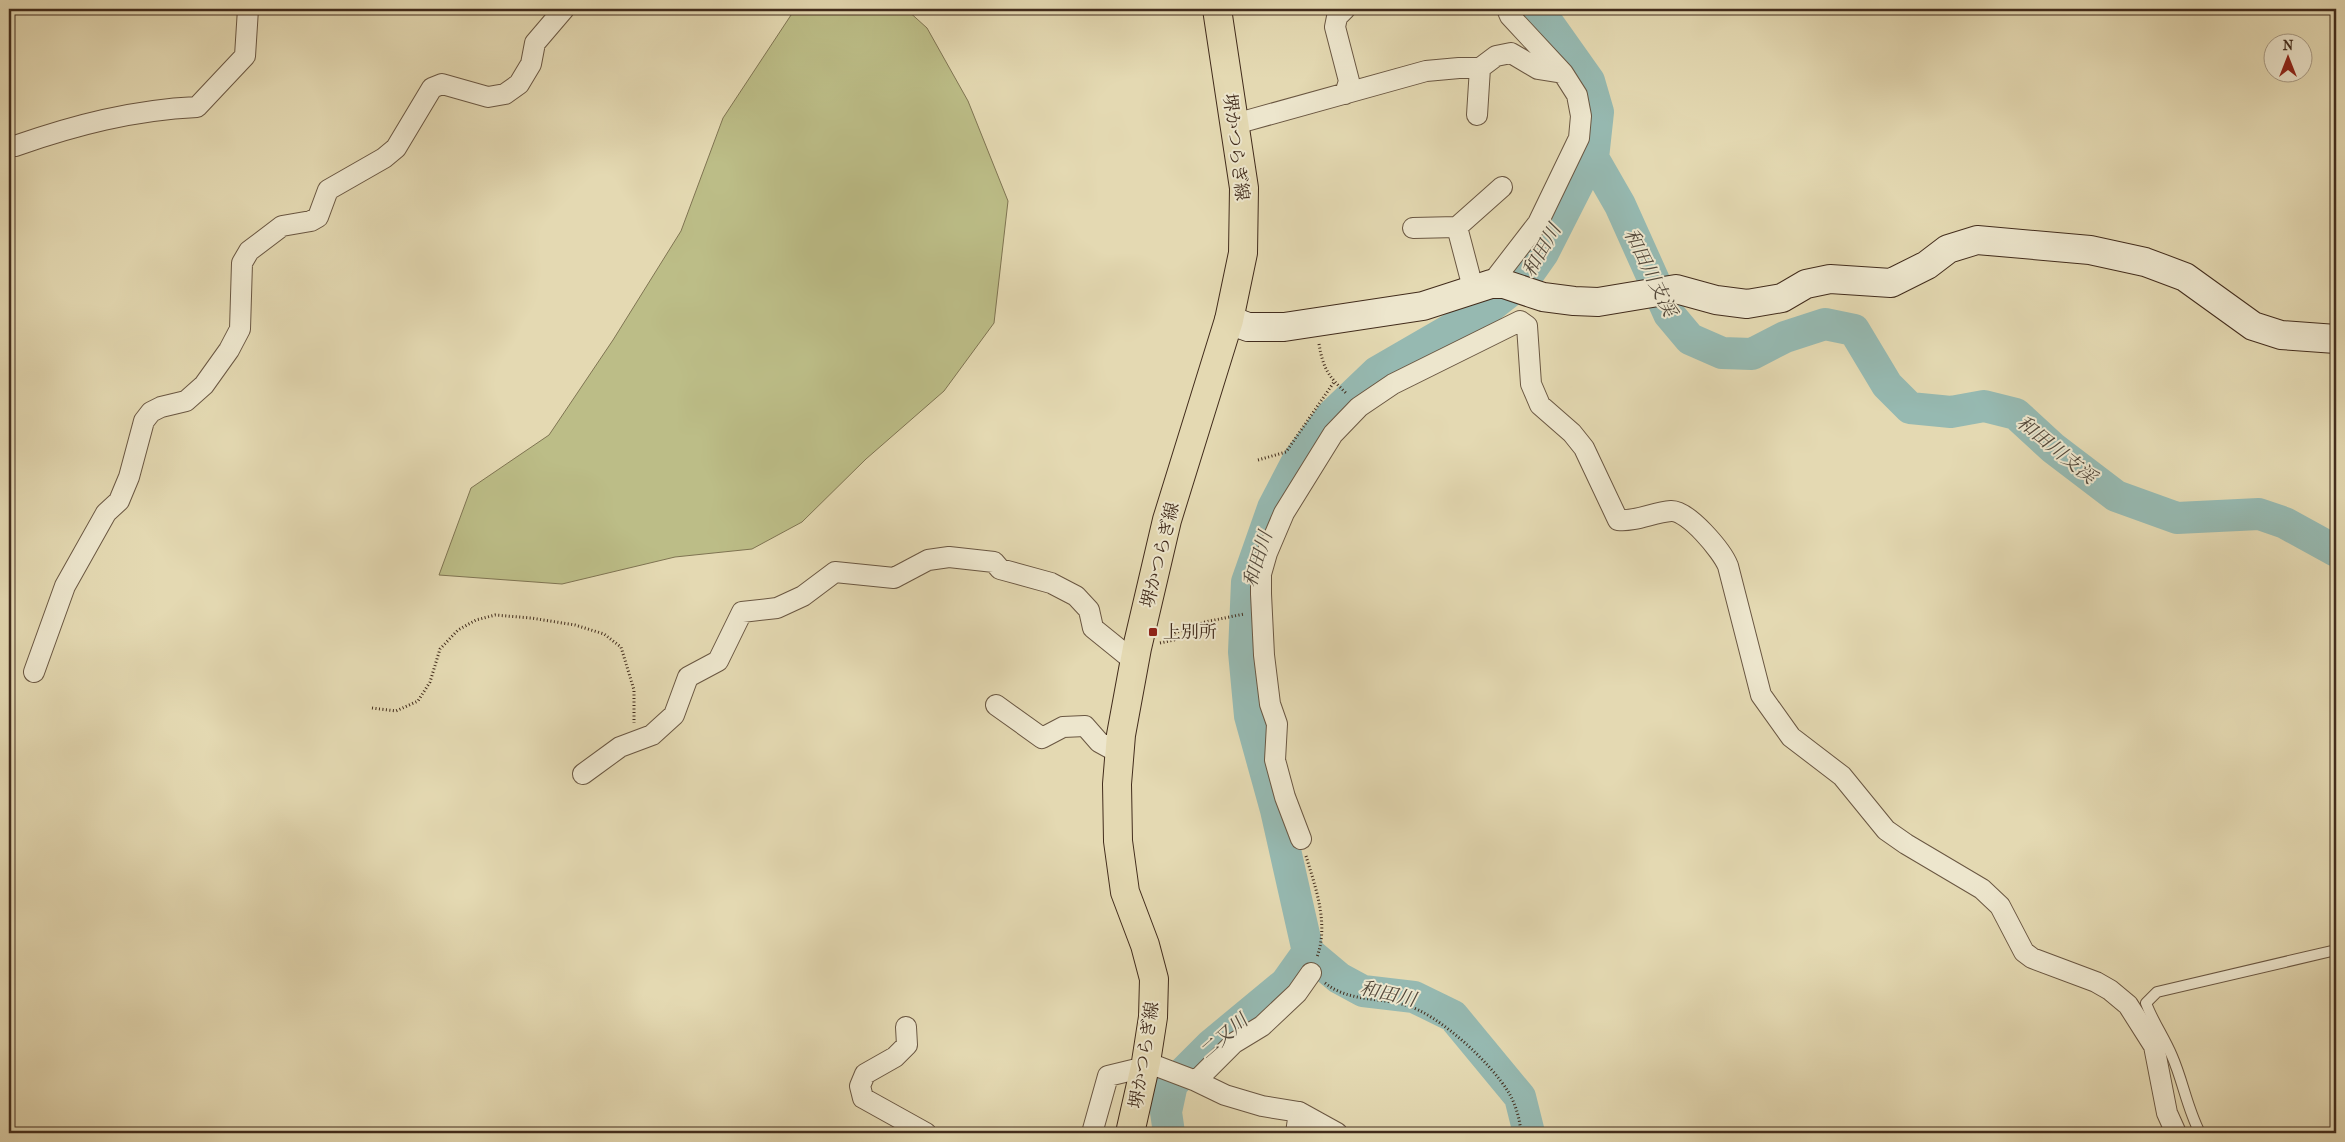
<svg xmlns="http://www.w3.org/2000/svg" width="2345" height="1142" font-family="'IM FELL French Canon','Noto Serif JP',serif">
  <rect width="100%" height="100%" fill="#e4d9b2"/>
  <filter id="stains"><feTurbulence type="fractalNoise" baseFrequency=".004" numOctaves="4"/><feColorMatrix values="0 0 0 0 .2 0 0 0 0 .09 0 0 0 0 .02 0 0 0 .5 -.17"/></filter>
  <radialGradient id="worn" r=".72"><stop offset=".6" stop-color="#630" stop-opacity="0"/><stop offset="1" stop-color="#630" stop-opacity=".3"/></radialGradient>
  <path fill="#bcbd87" stroke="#7f7452" d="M795,9H906L927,28L968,101L1008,201L994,323L944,391L866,459L802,522L752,549L675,557L562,584L439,575L471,488L549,435L613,340L681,231L723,118Z"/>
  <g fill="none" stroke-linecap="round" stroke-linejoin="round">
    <path stroke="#96b9b1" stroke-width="32" d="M1593,158L1620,205L1669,314L1690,339L1722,353L1752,354L1785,337L1825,324L1854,330L1887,385L1910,408L1951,412L1984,406L2016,414L2053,448L2116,496L2177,518L2259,514L2285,523L2336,551
      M1169,1133L1166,1112L1172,1084L1211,1045L1286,983L1308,952
      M1529,1133L1520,1097L1453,1016L1414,997L1363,991L1339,978L1308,952L1276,810L1250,716L1244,652L1247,582L1273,508L1298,460L1331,416L1377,372L1491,306L1524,280L1543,253L1579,182L1593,158L1598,112L1589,81L1538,9"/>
    <g stroke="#6a5742" stroke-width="12">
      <path id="lane" d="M2200,1133C2187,1108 2183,1081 2172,1056C2164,1037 2153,1022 2146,1003L2157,992L2336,950"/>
    </g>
    <g stroke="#6a5742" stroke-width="22">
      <path id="street" d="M1345,9L1337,17L1335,27L1349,81L1345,94
        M1480,68L1496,56L1511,53L1538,69L1563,73
        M1235,124L1426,71L1459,68H1480L1477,115
        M9,145L15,146C75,125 133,110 197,107L245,56L248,9
        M1457,227L1473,288
        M1413,228L1457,227L1502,187
        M1491,284L1538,223L1579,138L1581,116L1577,95L1563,73L1510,16L1507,9
        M34,672L65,586L106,513L119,501L129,477L144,421L151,412L161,407L186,401L204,385L229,350L240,329L242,263L249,251L282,226L311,221L318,217L328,190L384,158L396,148L432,88L442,84L488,97L505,94L519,84L531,64L535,43L564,9
        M996,705L1042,738L1063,727L1085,726L1099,742L1119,753
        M583,774L620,747L652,735L674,715L688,677L718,661L742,612L777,608L803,596L835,572L894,578L928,560L949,557L994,562L1000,569L1051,583L1076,596L1089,610L1093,628L1135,662
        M1301,839L1285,797L1275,760L1277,724L1270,704L1264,655L1261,594V574L1267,553L1284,513L1333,434L1359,407L1393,384L1520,321L1527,326L1531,384L1540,405L1572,433L1584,448L1618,520C1635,522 1654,512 1671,511C1688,510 1722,551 1728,566L1761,695L1791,737L1842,776L1886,830L1906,844L1982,889L2000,906L2024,952L2032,958L2096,982L2110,990L2128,1005L2154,1046L2167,1113L2176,1133
        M906,1027L907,1045L895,1057L865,1074L860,1086L863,1098L926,1133
        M1146,1062L1196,1081L1225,1095L1262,1106L1299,1112L1337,1133
        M1196,1081L1234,1043L1262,1026L1297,993L1311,973
        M1092,1133L1108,1076L1145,1067
        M1296,1133L1299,1112"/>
    </g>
    <g stroke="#422c1c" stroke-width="30">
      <path id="secondary" d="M1229,320L1248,327H1284L1423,306L1491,284H1504L1543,297L1574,301L1598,302L1676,289L1716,300L1747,304L1782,298L1806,284L1830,279L1891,283L1927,265L1948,249L1977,240L2090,250L2145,262L2185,277L2253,326L2281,335L2336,339"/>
    </g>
    <g stroke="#422c1c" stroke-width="30">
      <path id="primary" d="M1130,1133L1146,1062L1153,1017L1154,979L1145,945L1125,892L1118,841L1117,784L1121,735L1137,648L1167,520L1229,320L1243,253L1244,188L1217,9"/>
    </g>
    <path stroke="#422c1c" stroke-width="3" stroke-dasharray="1 2.5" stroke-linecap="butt" d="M1319,344C1323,368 1328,376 1346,393
      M1258,460L1286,452L1334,382
      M1160,643L1174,640L1175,633L1205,622L1244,614
      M372,708L396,711L418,701L430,682L440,649L458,630L476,620L495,615L531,618L575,625L604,634L621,647L634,690V723
      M1306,856C1316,889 1329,924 1317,957
      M1325,983C1349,1002 1377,997 1405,1005C1439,1014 1491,1063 1509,1093C1516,1105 1520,1120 1521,1133"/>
    <use href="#lane" stroke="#ede6cd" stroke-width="10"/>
    <use href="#street" stroke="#ede6cd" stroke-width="20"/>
    <use href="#secondary" stroke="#ede6cd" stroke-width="28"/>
    <use href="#primary" stroke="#e4d9b2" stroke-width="28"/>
  </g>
  <rect fill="#8f2418" stroke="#ede6cd" stroke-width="2" x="1148" y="627" width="10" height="10" rx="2.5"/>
  <g text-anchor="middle" stroke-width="4" stroke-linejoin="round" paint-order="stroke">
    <g font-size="18" fill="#422c1c" stroke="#ede6cd">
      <text transform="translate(1236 147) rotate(83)" y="6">堺かつらぎ線</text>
      <text transform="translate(1160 555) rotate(-76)" y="6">堺かつらぎ線</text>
      <text transform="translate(1144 1055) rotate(-81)" y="6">堺かつらぎ線</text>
    </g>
    <g font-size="18" fill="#422c1c" stroke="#ede6cd" text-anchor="start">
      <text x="1163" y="638">上別所</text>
    </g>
    <g font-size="19" font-style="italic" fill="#53483a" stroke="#ede6cd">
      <text transform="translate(1541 250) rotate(-60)" y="7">和田川</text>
      <text transform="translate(1651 272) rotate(64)" y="7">和田川支渓</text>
      <text transform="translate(2057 449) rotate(39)" y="7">和田川支渓</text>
      <text transform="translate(1257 559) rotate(-73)" y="7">和田川</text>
      <text transform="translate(1388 993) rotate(13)" y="7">和田川</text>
      <text transform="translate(1223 1036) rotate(-41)" y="7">二又川</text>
    </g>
  </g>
  <rect width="2345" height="1142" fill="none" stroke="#e4d9b2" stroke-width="30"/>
  <rect x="10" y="10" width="2325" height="1122" fill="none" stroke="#422c1c" stroke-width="2.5"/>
  <rect x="15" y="15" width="2315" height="1112" fill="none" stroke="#422c1c"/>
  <g transform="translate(2288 58)"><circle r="24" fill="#ede6cd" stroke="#a99c86"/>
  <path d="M0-4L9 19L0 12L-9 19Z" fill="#8f2418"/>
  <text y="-8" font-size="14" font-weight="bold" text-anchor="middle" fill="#422c1c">N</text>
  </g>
  <rect width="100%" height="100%" filter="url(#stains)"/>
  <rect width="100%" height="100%" fill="url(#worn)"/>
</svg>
